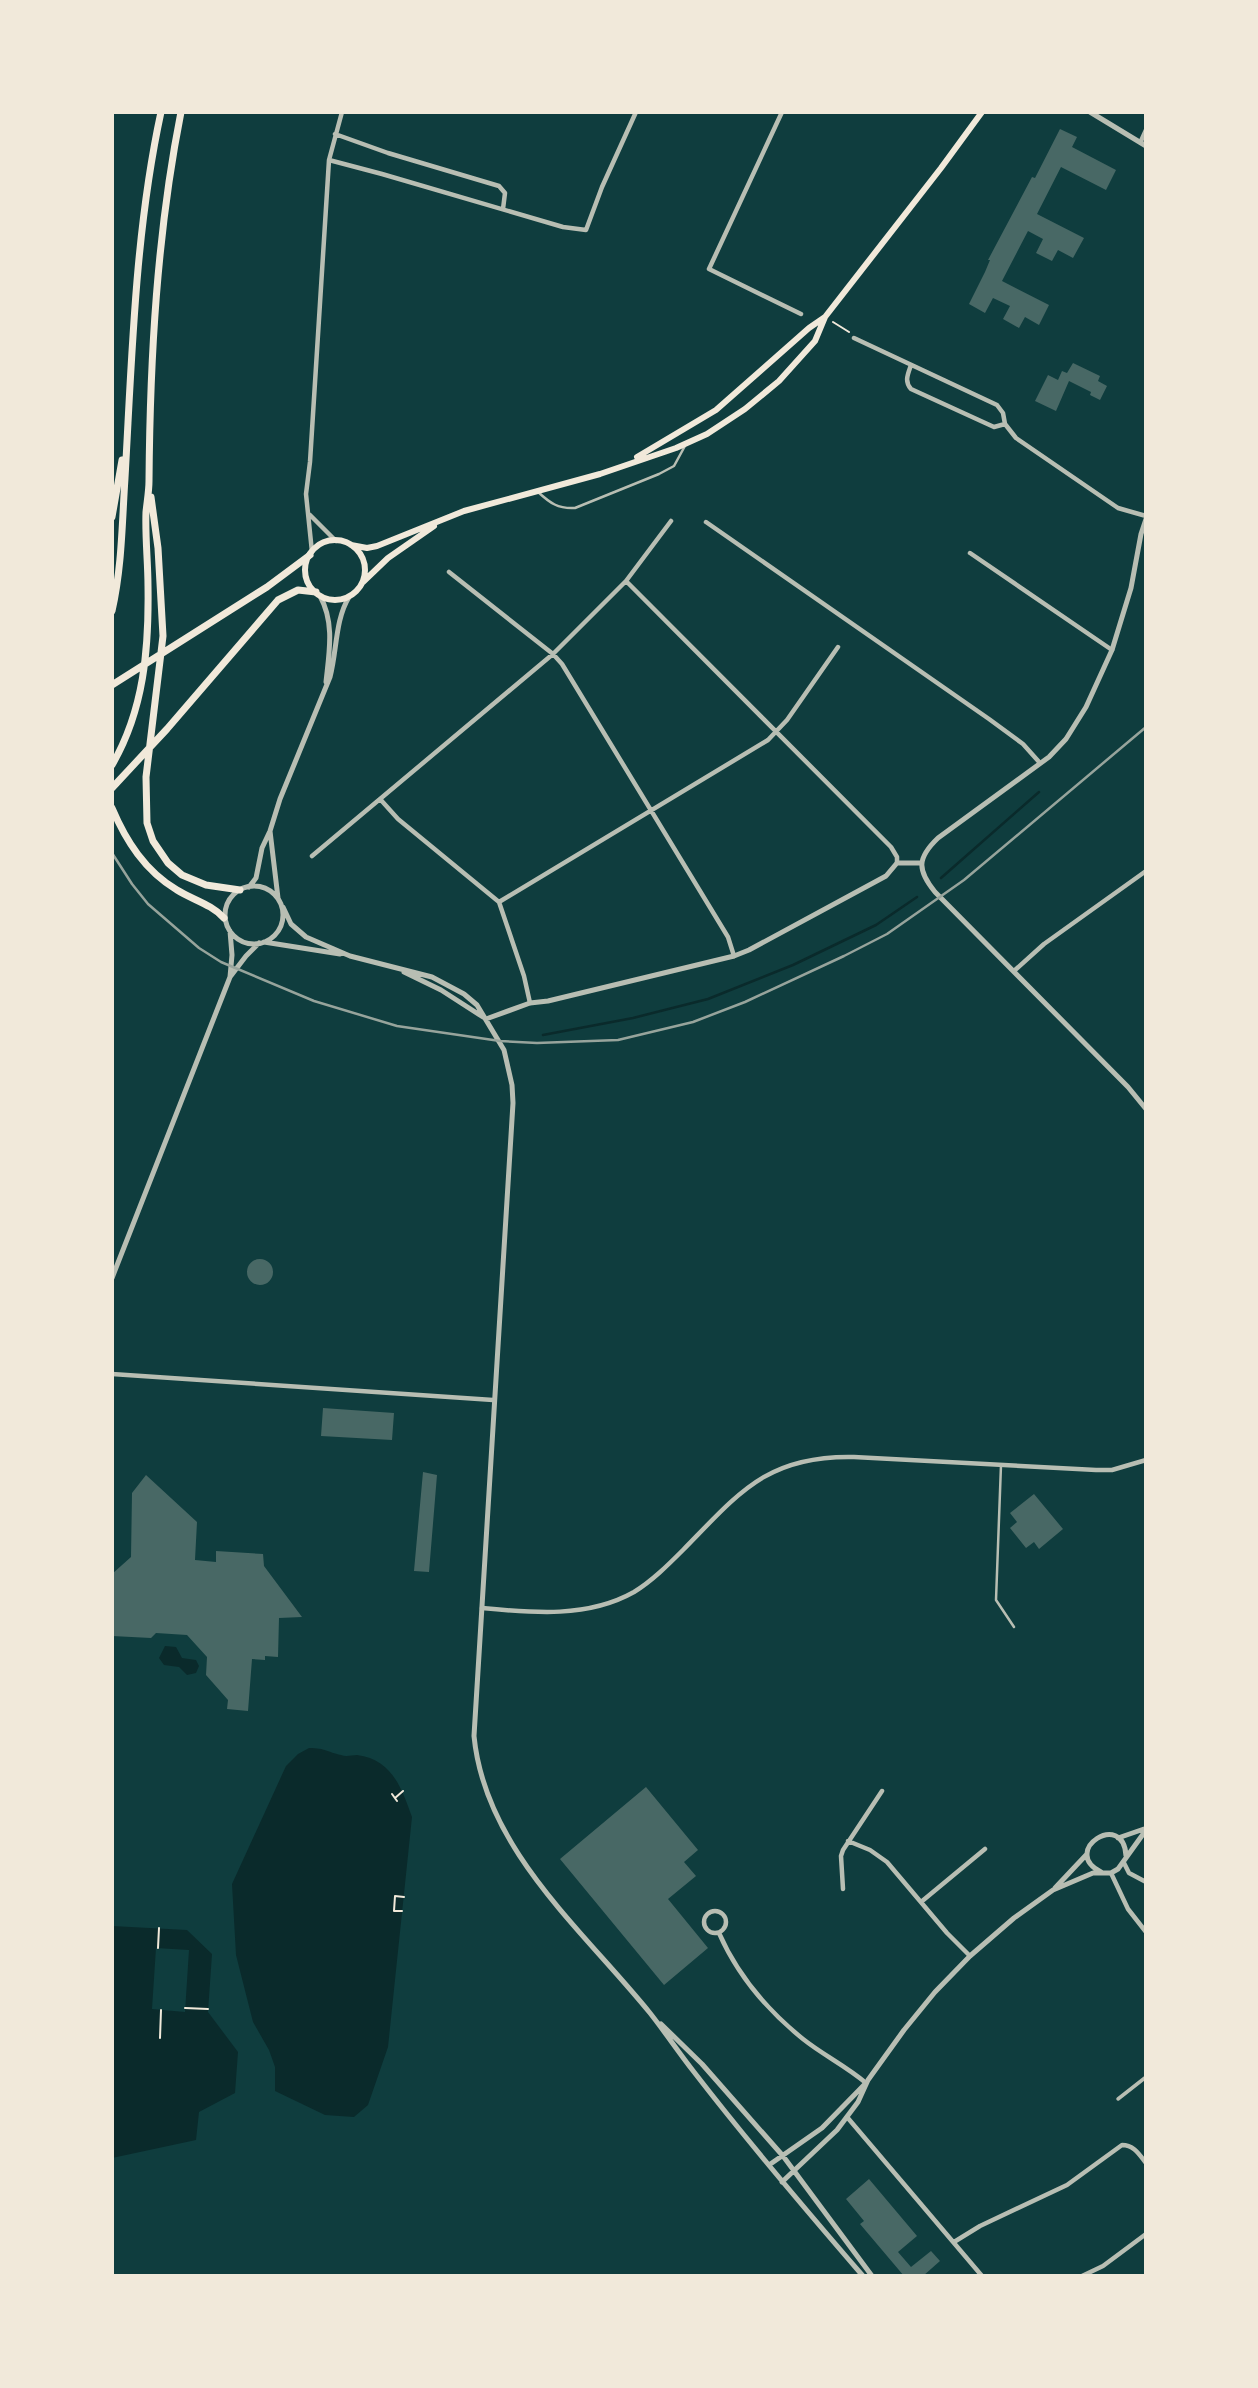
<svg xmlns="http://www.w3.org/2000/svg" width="1258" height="2388" font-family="'Noto Sans',sans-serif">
  <rect width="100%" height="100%" fill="#0f3d3e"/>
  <path fill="#0a2a2b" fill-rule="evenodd" d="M165,1646L176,1647L182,1658L196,1660L199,1666L196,1673L187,1675L179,1667L164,1665L159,1658Z
    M309,1748C326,1748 327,1752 341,1755C346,1757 352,1755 357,1755C392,1759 402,1789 412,1817L388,2047L368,2105L354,2117L325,2115L275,2091V2067L269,2050L253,2022L236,1955L232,1884L286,1766L298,1754Z
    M112,1926L187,1930L212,1954L208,2012L238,2052L235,2093L199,2112L196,2140L112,2158ZM156,1948L189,1950L185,2012L152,2009Z"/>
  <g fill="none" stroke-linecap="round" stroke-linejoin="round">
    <path stroke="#0a2a2b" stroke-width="2.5" d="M941,878L1039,792
      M543,1035L633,1018L708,999L793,965L876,925L917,897"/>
  </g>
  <path fill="#486865" d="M1060,129L1077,137L1072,147L1116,170L1106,190L1061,167L1037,214L1084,238L1073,258L1058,250L1052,261L1036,253L1043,239L1028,231L1002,281L1049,305L1039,325L1025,317L1019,328L1003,319L1010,306L993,298L985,313L969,304L985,272L990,260H988L1032,177L1035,178Z
    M1073,363L1100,376L1098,381L1107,386L1100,400L1090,395L1091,392L1069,381L1056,411L1035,401L1048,375L1058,380L1062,371L1067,373Z
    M247 1272a13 13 0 1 1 26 0a13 13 0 1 1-26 0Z
    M323,1408L394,1413L392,1440L321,1436Z
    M423,1472L437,1475L429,1572L414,1571Z
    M146,1475L197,1522L195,1560L216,1562V1551L263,1554L264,1566L302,1617L279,1618L278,1657L265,1656V1660L252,1659L248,1711L227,1709L228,1700L206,1675L207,1657L187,1635L156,1633L151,1638L112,1636V1574L131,1557L132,1493Z
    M1034,1494L1063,1529L1039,1549L1034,1542L1026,1548L1010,1528L1017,1522L1010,1513Z
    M646,1787L698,1850L684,1862L696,1876L668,1899L708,1948L664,1985L560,1859Z
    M869,2179L917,2236L898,2252L911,2267L931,2251L940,2261L923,2276H904L860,2224L864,2221L846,2199Z"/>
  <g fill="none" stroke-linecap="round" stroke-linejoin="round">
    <path stroke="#f1e9da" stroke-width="2" d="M833,322L849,332
      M392,1794L397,1801
      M395,1798L403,1791
      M402,1911H394L395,1896L404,1897
      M158,1948L159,1928
      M185,2008L208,2009
      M160,2038L161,2010"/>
    <path stroke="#b8beb3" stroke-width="2.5" d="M538,492C550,503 558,509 575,508L659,474L674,466L686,444
      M1001,1465L996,1600L1014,1627"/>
    <path stroke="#b8beb3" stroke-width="3.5" d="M1118,2099L1146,2077"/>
    <path stroke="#b8beb3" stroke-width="4.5" d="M782,112L709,269L801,314
      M335,134L388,153L499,186L505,193L503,209
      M1141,141L1146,130
      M329,160L382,174L563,227L586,230L602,187L636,112
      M854,338L997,405L1003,413L1005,424L1016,438L1118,508L1146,516
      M911,365C908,374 904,381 911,389L994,427L1005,424
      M310,515L336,541
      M706,522L989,719L1023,744L1040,763
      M312,552L306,494L310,462L328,176L329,160L342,112
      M970,553L1112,650
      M449,572L553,654L562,664L728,937L734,956
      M626,581L891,847L897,857V863
      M380,799L398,819L499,902L524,976L530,1003
      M312,856L553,654L626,581L671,521
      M499,902L768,740L787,720L838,647
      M1014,971L1044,944L1146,871
      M112,1374L493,1400
      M482,1608C533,1613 588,1618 634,1592C652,1581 668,1565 683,1550C739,1493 767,1455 854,1457L1096,1470H1112L1146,1460
      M848,1841L870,1850L887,1862L947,1933L970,1956
      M1124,1863L1129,1873L1146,1882
      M1111,1873L1128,1909L1146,1932
      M843,1889L841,1856L843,1850L882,1791
      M921,1902L985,1849
      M704 1922a11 11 0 1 1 22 0a11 11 0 1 1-22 0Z
      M719,1933C737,1974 767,2010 803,2039C823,2055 846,2066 866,2083
      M847,2117L982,2276
      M954,2242L980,2226L1067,2185L1122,2145C1134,2145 1139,2154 1146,2163
      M1082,2276L1103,2266L1146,2234"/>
    <path stroke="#b8beb3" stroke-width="5" d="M1090,112L1146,146
      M1146,519L1141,534L1131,588L1112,650L1086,707L1066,739L1049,757L938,838C917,858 917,870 935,892L1128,1087L1146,1109
      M320,596C335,623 329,653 326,682
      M270,831L278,898
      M225 915a29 29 0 1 1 58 0a29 29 0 1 1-58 0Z
      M249,887L256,878L262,848L270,831L280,799L330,677C337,651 335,620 349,597
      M283,907L291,924L306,937L350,956L432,977L464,994L477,1005L504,1050L512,1085L513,1103L474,1736C485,1849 582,1929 650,2013C665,2032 679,2053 694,2072C748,2142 805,2209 863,2276
      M264,942L340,954
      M404,972L441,990L483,1017
      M230,977L246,956L259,943
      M486,1019L530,1003L548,1001L734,956L749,950L886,876L897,863H921
      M112,1278L230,977L232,955L230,931
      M1118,1838L1144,1829
      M1101,1872C1059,1851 1124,1809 1126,1856
      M1055,1888L1087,1854
      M661,2024L702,2064L783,2156L872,2276
      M769,2165L822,2128L864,2085
      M782,2182L837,2130L858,2102L868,2080L904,2030L935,1992L970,1956L1014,1918L1053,1890L1093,1873H1111L1118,1869L1146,1830"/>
    <path stroke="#f1e9da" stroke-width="6" d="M637,457L716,410L809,328L825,317L941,168L982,112
      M305 570a30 30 0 1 1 60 0a30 30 0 1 1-60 0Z
      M351,545L367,548L377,546L464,511L600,474L676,448L707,434L745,409L779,381L815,341L825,317
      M363,582L388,558L434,526"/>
    <path stroke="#f1e9da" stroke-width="7" d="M151,497L158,548L163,636L146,777L147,823L153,841L168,863L182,875L206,885L240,890
      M112,517L122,460
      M112,611C122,567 122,523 125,478C132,356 135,232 161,112
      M112,685L267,587L310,555
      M112,765C144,710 149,649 148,586C148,562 145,537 146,512C147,502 149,491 149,481C150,358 157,233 181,112
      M112,788L167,729L278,600L298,590L316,592
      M112,808C126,841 145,871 177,890C193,900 211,904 224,918"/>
    <path stroke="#97a49c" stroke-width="2.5" d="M112,853L132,884L148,904L199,948L221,962L314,1001L397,1026L500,1041L537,1043L618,1040L693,1022L745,1002L844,956L887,934L964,880L1146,727"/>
  </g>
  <rect width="1258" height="2388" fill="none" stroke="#f1e9da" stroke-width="228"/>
</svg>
